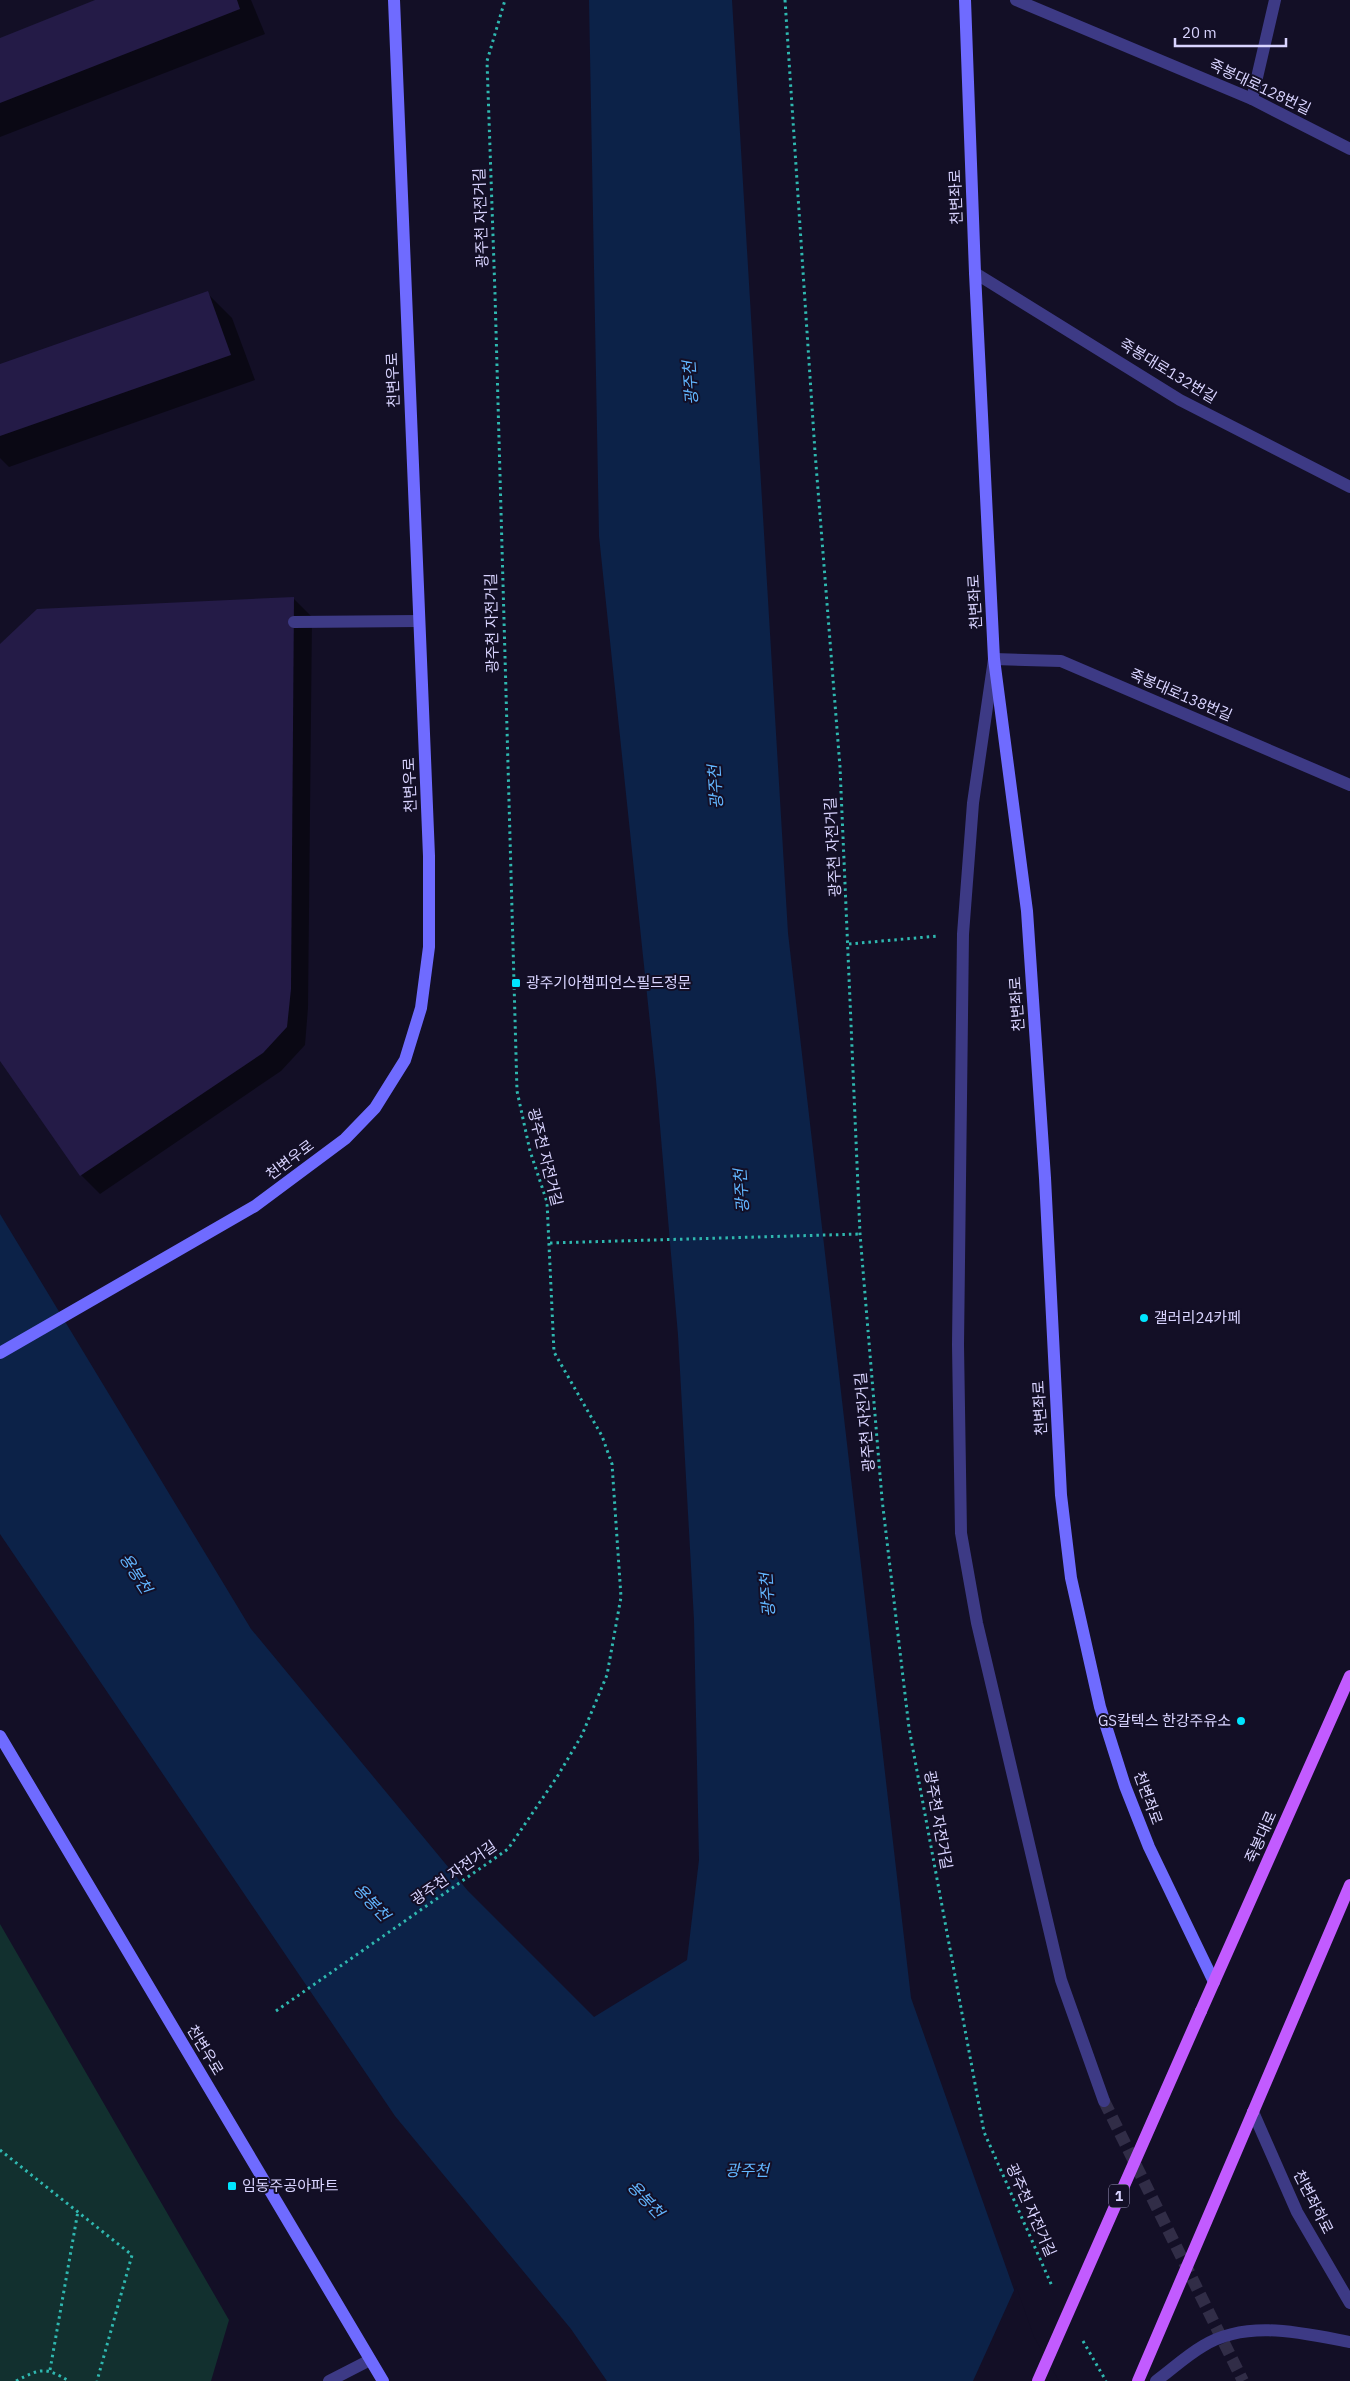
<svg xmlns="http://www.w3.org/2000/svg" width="1350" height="2381" font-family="'IBM Plex Sans','Noto Sans KR',sans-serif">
<rect width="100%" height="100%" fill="#130f26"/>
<path fill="#12302f" d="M0,1924L229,2320L211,2381H0Z"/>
<path fill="#0c2248" d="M589,0H732L788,933L911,1998L1031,2338L1056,2381H607L571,2329L395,2116L0,1534V1214L251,1629L468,1891L594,2017L687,1960L699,1860L694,1620L678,1335L656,1080L599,536Z"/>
<path fill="#130f26" d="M1016,2286L1034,2337L1059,2381H973Z"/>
<g fill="#0007">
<path d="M99,0H251L265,34L0,137V39Z"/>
<path d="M207,293L232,318L255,380L9,467L0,458V365Z"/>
<path d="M294,599L312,617L308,1008L305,1045L281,1071L100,1194L81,1175L0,1059V646Z"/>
</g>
<g fill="#241b47">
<path d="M95,0H237L240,9L0,103V38Z"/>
<path d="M208,291L231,355L0,436V364Z"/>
<path d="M294,597L291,989L287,1027L263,1053L80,1176L0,1061V644L37,609Z"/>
</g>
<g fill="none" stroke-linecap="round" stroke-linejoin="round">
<path stroke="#312d47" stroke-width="12" stroke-dasharray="12 6" stroke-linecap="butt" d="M1104,2101L1243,2381"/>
<g stroke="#2fb8b0" stroke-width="3" stroke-dasharray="2.5 4" stroke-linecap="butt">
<path d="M785,0L815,452L840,767L860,1234L882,1499L909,1728L984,2132L1052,2286"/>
<path d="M849,944L938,936"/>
<path d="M550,1243L860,1234"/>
<path d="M276,2011L508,1849L557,1777L582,1735L607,1675L621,1597L612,1464L602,1436L554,1352L547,1202L530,1151L517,1091L495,294L487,61L505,0"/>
<path d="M0,2150L132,2255L97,2381"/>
<path d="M1083,2341L1106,2381"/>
<path d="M50,2370L78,2211"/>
<path d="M16,2381C41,2368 45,2367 69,2381"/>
</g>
<g stroke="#3d3a85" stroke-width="12">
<path d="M1252,99L1275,0"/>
<path d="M975,273L1180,400L1350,487"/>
<path d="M294,622L419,621"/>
</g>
<g stroke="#3d3a85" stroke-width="12">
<path d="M1016,0L1252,99L1350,149"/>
<path d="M1104,2101L1061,1980L977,1623L961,1533L958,1345L963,934L973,803L994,659L1061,661L1350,785"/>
<path d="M1253,2112L1297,2212L1350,2303"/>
<path d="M329,2381L370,2360"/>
<path d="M1156,2381C1171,2370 1186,2356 1203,2346C1247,2319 1302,2333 1350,2342"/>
</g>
<g stroke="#6f6bff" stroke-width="12">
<path d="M965,0L975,273L994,659L1027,911L1045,1178L1061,1495L1071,1578L1100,1707L1125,1786L1149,1847L1214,1982"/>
<path d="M0,1353L255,1206L345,1139L375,1108L405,1060L421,1008L429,947V856L394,0"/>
<path d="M0,1736L383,2381"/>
</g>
<g stroke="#c25bff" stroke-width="12">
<path d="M1201,2011L1350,1676"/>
<path d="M1253,2112L1350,1885"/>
</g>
<g stroke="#c25bff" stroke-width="12">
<path d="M1038,2381L1201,2011"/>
<path d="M1138,2381L1253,2112"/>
</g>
</g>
<g fill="#00e5ff" stroke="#130f26" stroke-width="2">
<rect x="511" y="978" width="10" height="10" rx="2.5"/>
<circle cx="1144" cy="1318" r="5"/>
<circle cx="1241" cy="1721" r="5"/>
<rect x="227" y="2181" width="10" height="10" rx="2.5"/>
</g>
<g text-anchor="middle" stroke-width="4" stroke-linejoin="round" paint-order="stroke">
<rect fill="#130f26" stroke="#9e99be" stroke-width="1" x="1109" y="2184.5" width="20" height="23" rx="4"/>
<g font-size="14" font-weight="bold" fill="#d9d4ff">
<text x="1119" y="2201">1</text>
</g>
<g font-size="15" fill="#d9d4ff" stroke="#130f26">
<text transform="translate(1260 87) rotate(25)" y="5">죽봉대로128번길</text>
<text transform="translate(956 197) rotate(-92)" y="5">천변좌로</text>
<text transform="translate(481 218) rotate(-92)" y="5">광주천 자전거길</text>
<text transform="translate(1168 371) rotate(31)" y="5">죽봉대로132번길</text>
<text transform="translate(393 380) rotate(-92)" y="5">천변우로</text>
<text transform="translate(975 602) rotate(-93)" y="5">천변좌로</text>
<text transform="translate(492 623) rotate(-91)" y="5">광주천 자전거길</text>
<text transform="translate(1181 695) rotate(23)" y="5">죽봉대로138번길</text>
<text transform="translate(410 785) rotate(-92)" y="5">천변우로</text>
<text transform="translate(833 847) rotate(-93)" y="5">광주천 자전거길</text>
<text transform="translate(1017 1004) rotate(-94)" y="5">천변좌로</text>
<text transform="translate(545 1157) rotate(76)" y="5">광주천 자전거길</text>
<text transform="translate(290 1160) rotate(-37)" y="5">천변우로</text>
<text transform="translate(1040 1408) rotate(-93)" y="5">천변좌로</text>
<text transform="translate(865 1422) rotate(-95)" y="5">광주천 자전거길</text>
<text transform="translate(1148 1798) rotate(70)" y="5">천변좌로</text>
<text transform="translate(938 1820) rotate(80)" y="5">광주천 자전거길</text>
<text transform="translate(1261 1837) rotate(-66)" y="5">죽봉대로</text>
<text transform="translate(454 1873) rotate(-35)" y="5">광주천 자전거길</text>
<text transform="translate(205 2050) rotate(59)" y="5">천변우로</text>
<text transform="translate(1313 2202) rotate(63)" y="5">천변좌하로</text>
<text transform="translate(1031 2210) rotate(66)" y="5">광주천 자전거길</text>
</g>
<g font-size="15" fill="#d9d4ff" stroke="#130f26" text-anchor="start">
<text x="526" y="988">광주기아챔피언스필드정문</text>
<text x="1154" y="1323">갤러리24카페</text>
<text x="1231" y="1726" text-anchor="end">GS칼텍스 한강주유소</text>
<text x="242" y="2191">임동주공아파트</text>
</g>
<g font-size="16" font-style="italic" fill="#62b6ff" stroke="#130f26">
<text transform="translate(690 383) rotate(-94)" y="6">광주천</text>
<text transform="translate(715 787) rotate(-94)" y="6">광주천</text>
<text transform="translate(741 1191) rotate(-94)" y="6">광주천</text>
<text transform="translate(136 1573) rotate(57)" y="6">용봉천</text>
<text transform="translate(767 1595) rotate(-94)" y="6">광주천</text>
<text transform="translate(372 1902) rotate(47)" y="6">용봉천</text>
<text x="747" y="2176">광주천</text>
<text transform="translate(646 2199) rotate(47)" y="6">용봉천</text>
</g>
</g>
<path d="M1175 38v8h111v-8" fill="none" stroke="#d9d4ff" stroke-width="2.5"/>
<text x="1182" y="38" font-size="15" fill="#d9d4ff" stroke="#130f26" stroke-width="4" paint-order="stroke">20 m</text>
</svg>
